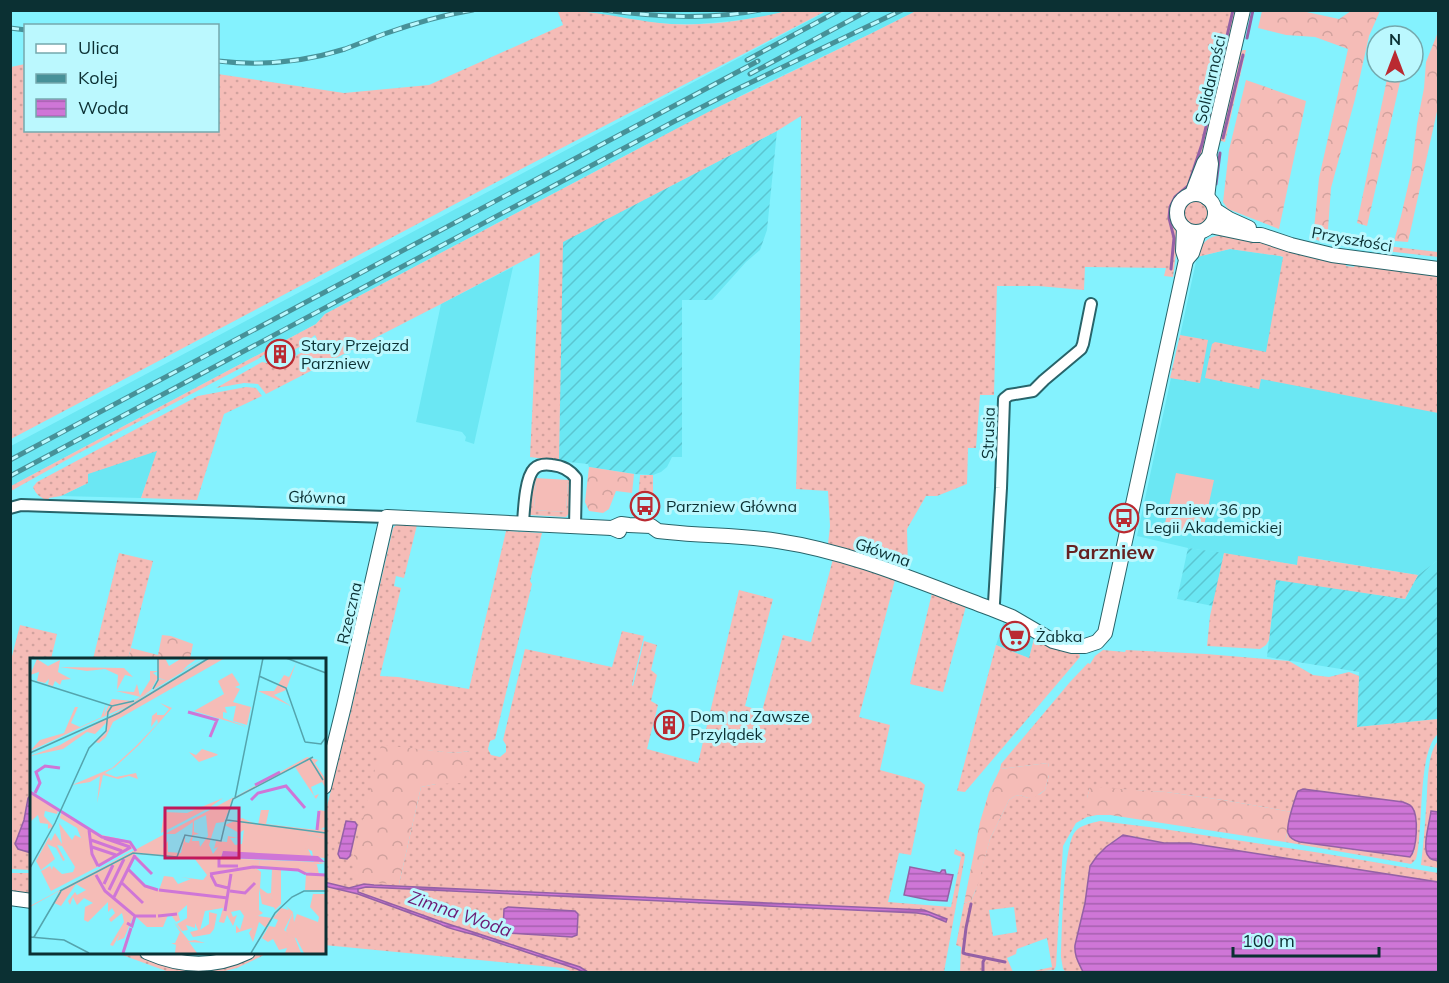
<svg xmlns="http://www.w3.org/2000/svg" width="1449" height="983" font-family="Mulish,sans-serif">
<defs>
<pattern id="industrial-furrows" width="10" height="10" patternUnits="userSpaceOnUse" patternTransform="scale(1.5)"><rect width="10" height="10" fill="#6be7f3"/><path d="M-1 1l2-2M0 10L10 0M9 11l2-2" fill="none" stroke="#5bc6d1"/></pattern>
<pattern id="grass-dots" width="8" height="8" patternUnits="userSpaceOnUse" patternTransform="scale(1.5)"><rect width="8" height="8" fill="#f5bcb7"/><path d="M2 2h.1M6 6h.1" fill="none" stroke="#d1a29e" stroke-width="1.8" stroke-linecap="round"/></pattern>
<pattern id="forest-crowns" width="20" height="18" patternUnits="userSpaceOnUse" patternTransform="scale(1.5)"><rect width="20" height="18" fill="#f5bcb7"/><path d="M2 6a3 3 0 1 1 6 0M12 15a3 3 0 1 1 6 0" fill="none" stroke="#d1a29e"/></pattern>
<pattern id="water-rules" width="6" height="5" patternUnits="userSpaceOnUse" patternTransform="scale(1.5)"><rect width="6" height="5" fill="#cf76d7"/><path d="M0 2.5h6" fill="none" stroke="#a661af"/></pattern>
</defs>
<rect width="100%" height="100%" fill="#84f2fe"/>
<g fill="#6be7f3">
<path d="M587,10L696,11H790L762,17L732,21L698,24H672L646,22L587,12Z"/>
<path d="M827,11H916L870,34L756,88L630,153L325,314L316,324L11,486V446Z"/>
<path d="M1230,249L1280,256L1290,260L1438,278V560L1418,575L1299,556L1297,565L1188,548L1137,536L1197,257Z"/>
<path d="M513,267L474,444L465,441L466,437L462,432L416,422L441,304Z"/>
<path d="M158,450L141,498L61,496L88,483L87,474Z"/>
<path d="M1005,618L1035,635L1029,658L996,645Z"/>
</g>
<g fill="url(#industrial-furrows)">
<path d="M777,131L767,230L760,250L746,262L712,300H682V457H672L667,467L661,472L653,475L634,474L589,467L588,464L559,461L562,242Z"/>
<path d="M1188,548L1224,553L1213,606L1177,599Z"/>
<path d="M1438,560V719L1357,727L1359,672L1267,657L1276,579L1405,599L1418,575Z"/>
</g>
<g fill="url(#grass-dots)" fill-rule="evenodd">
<path d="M790,10L826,11L527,166L11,439V67L25,64L26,130H218V74L344,93L429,85L563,25L558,12C568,12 577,12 586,12C614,15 642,22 670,24C710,26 751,20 790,10Z"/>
<path d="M916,11H1238L1206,146L1191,188L1177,200L1173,208V219L1179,230L1173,277L1164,276L1166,268L1085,267L1084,290L1038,286H997L994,395H980L976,448H968L967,484L937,496H926L907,529L908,570L828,544L830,526L828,491L796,489L800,353L801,116L777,131L563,242L559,461L530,457L540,252L441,304L266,394L258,384L244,383L216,388L262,362L277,365L291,361L297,355L315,345L317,339L315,335L301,346L292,351C279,341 270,351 258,359L79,453L11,491V486L316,324L325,314L712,110L870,34Z"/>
<path d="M1243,50H1246L1225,142L1221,141L1219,138L1238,53Z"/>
<path d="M1197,201C1208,205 1210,214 1204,222L1196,226C1179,221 1180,203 1197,201Z"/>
<path d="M1229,233L1346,263V266L1354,267L1355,264L1438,274V413L1261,379L1259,389L1205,378L1212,344L1215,342L1266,352L1283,257L1280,256L1230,249L1197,257C1202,242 1209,233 1227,237Z"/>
<path d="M1328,239L1438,252V257L1360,248L1361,244L1354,243L1353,247L1327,243Z"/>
<path d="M1180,335L1208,340L1200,383L1170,378Z"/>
<path d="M246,387L256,388L262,396L224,414L197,500L141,498L157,451L88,474V483L61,496L49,498V501C41,498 36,495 33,487L37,482L198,396Z"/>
<path d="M640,475H653V510L654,514L648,509L649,507L644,502L642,504L638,501Z"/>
<path d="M533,478H536L534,510L566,512L568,480H572L571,511L566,517L529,515L528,506Z"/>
<path d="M397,524L417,525L404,578L396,576L394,586L401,588L380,676L398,677L469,689L506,531L542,533L530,581L532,584L495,739L490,741L488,749L491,755L500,757L506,752V745L503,740L525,649L612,667L622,631L644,636L632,685L633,686L644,641L657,645L651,670L657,675L651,701L658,705L647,749L698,763L739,590L773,599L745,706L762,711L783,635L811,642L833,559L895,580L859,717L890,725L880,770L920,781L925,785L911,855L899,853L888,902L951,907L961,857L954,854L955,849L964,853L965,856L944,972H588L580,967L439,921L358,892V889L365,887L917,913L924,914L946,922L924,910L374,885L364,884L349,888L324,882V818L351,711L393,528ZM381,746L455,753L470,751L436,784L421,787L399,884Z"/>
<path d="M119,553L153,561L128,659H93Z"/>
<path d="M1224,553L1297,565L1298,556L1418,575L1405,599L1276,580L1269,640L1266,645L1260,649L1207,646L1210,616Z"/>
<path d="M932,593L966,606L943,692L910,684Z"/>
<path d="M20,625L57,634L51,659H32V735L29,745L32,746L31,870L11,869L10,664Z"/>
<path d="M1035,635L1074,651L1079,653L1080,657L965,792L957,791L996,645L1029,658Z"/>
<path d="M1103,650L1125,652L1126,650L1206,654L1289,661L1313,675L1329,677L1349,672L1359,676L1357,727L1438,719V734C1417,752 1424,830 1416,859L1411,864L1285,842L1288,831L1289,834L1300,842L1410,857L1414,852L1416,822L1297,793L1292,812L1223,800L1166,792L1090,788L1087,798V817L1076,823L1063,846L1056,966L1054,970L1029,972L1052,967L1047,938L1017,949L1016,954L1007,958L1013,972H960L961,947L956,945L964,903L971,901L975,892L990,839L1009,800L1015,796L1020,795L1028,798L1040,794L1045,790L1049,775V767L1048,763L1000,769L1001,764L1070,682L1088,663L1090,664L1095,656ZM1014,907L1017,932L993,936L989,910Z"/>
<path d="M1438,741V812H1432L1430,859L1438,861V868L1421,865C1423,846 1425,827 1426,809C1428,790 1426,755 1438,741Z"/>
<path d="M1100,821L1157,828L1321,853L1438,873V882L1190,843H1164L1131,836L1119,837L1106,847L1097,856L1090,866L1085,903L1075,945C1074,956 1079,964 1083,972H1066L1063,969L1061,957C1062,934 1063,846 1075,832C1080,825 1092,823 1100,821Z"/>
<path d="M10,873H31V896L11,893Z"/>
<path d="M324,886L358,894L434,922L577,969L583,972H573L563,968L324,945Z"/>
<path d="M116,952H133L150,960L169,966L192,971L217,969L242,961L260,952H269L260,957L237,968L221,972H169L125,956Z"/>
</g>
<g fill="url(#forest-crowns)">
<path d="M1262,11H1302L1339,19L1351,11H1380L1369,36L1355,99L1331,188L1327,243L1313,239L1319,178L1348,49L1315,37L1286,35L1258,28Z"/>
<path d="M1438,32V107L1408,242L1394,241L1401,216L1411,173L1417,124L1424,88L1426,62Z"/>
<path d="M1387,79L1400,82L1367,226L1357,223Z"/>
<path d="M1246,80L1306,101L1279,229L1228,209L1223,202L1229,150Z"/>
<path d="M589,467L634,474L632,493L616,491L609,509L603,513L589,511L585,502Z"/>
<path d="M162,635L171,636L193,644L190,659H128L131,648L158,655Z"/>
<path d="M381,745L455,753L470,751L463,783L436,784L421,787L399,884L357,882L352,863Z"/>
<path d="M1048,763L1049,767V775L1045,790L1035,797L1028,798L1020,795L1015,796L1009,800L990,839L978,884L971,901L964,903L980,822L989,792L1000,769Z"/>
<path d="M1090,787L1166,792L1223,800L1292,812L1285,842L1110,815H1097L1087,817V798Z"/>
</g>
<g fill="#f5bcb7">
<path d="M1176,473L1214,480L1202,535L1164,528Z"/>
<path d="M536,478L568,480L566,512L534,510Z"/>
</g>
<g fill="url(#water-rules)" stroke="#9461a6" stroke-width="1.5">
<path d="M1303,789L1403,802C1407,804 1410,804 1412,807C1419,816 1417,849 1410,857L1300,842C1295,841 1290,839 1288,833C1286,824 1294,802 1297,793L1298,791Z"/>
<path d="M31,795V853L18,849L15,844L24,820L28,798Z"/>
<path d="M1431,811L1438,812V861C1435,860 1431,860 1429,857C1421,850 1430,821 1431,811Z"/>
<path d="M346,821L355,822L357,825L350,856L347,859L340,858L338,854Z"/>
<path d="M1123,835L1164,843H1189L1438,882V972H1083C1079,963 1074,956 1075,945L1085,903L1090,866L1097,856L1106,847Z"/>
<path d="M910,867L940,873L942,870H945L946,874L953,875L947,901L929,900L904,895Z"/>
<path d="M324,882L349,888L364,884L374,885L924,910L947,919L946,922L929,915L917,913L366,887L358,889V892L439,921L580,967L588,972H583L577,969C543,958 509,946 475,935C466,932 447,929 440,924L358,894L324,886Z"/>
<path d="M508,907L575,911L578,914L577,935L572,937L507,933L503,930L504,909Z"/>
</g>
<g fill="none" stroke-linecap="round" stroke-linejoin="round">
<g stroke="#9461a6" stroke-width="3">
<path d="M1247,38L1253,10"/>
<path d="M1223,138L1243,55"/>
<path d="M1216,184L1220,153"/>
<path d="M1171,269L1174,238L1169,218L1170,207L1175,197L1188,186L1202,144L1233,10"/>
<path d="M971,904L966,928L963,953L966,954L1005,962"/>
<path d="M983,972V962L985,958"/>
</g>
<g stroke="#28646a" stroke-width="14">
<g id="minor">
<path d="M10,508L21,505L50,506L387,517"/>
<path d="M523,523C524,510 525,478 534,469C539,464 545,464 552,465C562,466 570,470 576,478L575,526"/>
<path d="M992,609L994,603L1001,488L1004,399L1009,395L1033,391L1044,380L1081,349L1083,344L1091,304"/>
</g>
</g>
<g stroke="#28646a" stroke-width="16">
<g id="tertiary">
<circle cx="1196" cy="213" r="19"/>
<path d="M1192,194L1204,163L1209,156L1243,10"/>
<path d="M1207,198L1211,164L1210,158"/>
<path d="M1215,210L1229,219L1249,228"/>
<path d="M1210,226L1253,235H1261L1291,245L1332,255L1438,269"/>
<path d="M1186,260L1192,253L1199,232"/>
<path d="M612,528L621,524L629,525L651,526L658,531L668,532C704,536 741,535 778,541C852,552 922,583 992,609L1012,617L1053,641L1072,646H1085L1097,642L1105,633L1107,624L1186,260L1183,251L1184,228"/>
<path d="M324,787L344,706L387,517L612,528L619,531"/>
<path d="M10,898L32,901"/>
<path d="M147,952C181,967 215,968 248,952"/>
</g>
</g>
<use href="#minor" stroke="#fff" stroke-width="10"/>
<use href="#tertiary" stroke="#fff" stroke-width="14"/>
<g stroke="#479198" stroke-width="5">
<g id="rail">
<path d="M604,10C657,17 708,20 760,10"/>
<path d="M10,28L26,30"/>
<path d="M747,60L840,10"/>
<path d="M218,61C260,66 304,62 345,49C358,44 371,39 384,34C412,24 443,15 473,10"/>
<path d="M750,74L869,10"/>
<path d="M10,460L758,61"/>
<path d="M10,476L673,122L735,90L902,10"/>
</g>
</g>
<use href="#rail" stroke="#bbf8fe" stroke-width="3" stroke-dasharray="9" stroke-linecap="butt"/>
</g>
<defs>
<g id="building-ring" transform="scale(1.5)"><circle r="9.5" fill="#bbf8fe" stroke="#ba2a31" stroke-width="1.5"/><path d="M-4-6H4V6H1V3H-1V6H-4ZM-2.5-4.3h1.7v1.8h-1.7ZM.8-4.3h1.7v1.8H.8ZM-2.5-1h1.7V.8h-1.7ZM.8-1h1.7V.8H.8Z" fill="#ba2a31"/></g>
<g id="bus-ring" transform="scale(1.5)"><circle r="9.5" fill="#bbf8fe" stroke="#ba2a31" stroke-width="1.5"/><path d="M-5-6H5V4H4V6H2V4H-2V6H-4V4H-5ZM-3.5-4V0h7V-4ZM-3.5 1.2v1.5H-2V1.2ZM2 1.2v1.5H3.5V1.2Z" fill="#ba2a31"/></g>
<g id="supermarket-ring" transform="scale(1.5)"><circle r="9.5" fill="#bbf8fe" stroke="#ba2a31" stroke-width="1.5"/><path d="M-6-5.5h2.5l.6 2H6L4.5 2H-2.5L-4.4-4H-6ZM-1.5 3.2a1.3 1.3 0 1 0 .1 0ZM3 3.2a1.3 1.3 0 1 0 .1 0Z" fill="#ba2a31"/></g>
</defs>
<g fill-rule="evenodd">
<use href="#building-ring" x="280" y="354"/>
<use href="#bus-ring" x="645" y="506"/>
<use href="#bus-ring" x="1124" y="518"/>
<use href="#supermarket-ring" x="1015" y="636"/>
<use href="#building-ring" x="669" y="725"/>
</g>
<g text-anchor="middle" stroke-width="6" stroke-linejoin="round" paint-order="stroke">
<g font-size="16" fill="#0b3033" stroke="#bbf8fe">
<text transform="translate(1210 79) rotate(-77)" y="6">Solidarności</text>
<text transform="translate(1352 239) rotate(10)" y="6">Przyszłości</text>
<text transform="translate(988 433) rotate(-88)" y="6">Strusia</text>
<text transform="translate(317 497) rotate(2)" y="6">Główna</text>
<text transform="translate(883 552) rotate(19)" y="6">Główna</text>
<text transform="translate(349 613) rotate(-77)" y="6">Rzeczna</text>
</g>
<g font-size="16" fill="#0b3033" stroke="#bbf8fe" text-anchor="start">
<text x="301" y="351">Stary Przejazd<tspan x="301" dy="18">Parzniew</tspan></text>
<text x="666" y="512">Parzniew Główna</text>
<text x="1145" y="515">Parzniew 36 pp<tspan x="1145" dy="18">Legii Akademickiej</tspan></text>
<text x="1036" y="642">Żabka</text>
<text x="690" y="722">Dom na Zawsze<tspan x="690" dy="18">Przylądek</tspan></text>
</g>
<g font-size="18" font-style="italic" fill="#6c1a73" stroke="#bbf8fe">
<text transform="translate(460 914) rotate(19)" y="6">Zimna Woda</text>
</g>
<g font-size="20" font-weight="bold" fill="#662121" stroke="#bbf8fe">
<text x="1110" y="559">Parzniew</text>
</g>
</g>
<g transform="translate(30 658)">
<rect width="296" height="296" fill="#84f2fe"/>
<path d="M127,0H135L139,8L152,0H168L158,7L152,13L175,0L97,48L0,93L10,82L34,75L45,49H48L41,65L50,69L74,58L71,59L76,46L74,57L82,41L103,43L123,32L129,21L136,22L129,20ZM180,0H195L83,64L76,79L69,85L65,84L76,75V65L65,76L57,74L33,91L0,98L30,87ZM7,1L18,8L30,2L28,14L41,21L32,22L30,27L25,23L23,28L18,27L19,21L15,25L7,23L9,14L0,17ZM266,5L256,32L244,37L261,48L228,33H244L254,17L259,19ZM120,13H128L123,15L128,19L121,32L111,39L86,33L104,34L107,26L110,38L120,22ZM202,15L210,27L205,29L210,31L203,44L221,49L217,67L203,63L206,48L195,49L197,55L193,54V60L217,69L164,53L194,36L188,23ZM277,99L288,102L285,105L295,120V129L292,124L281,129L284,138L289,136L286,141L265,109L203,142L194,164L186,165L182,177L179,187L183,196L188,189L184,191L186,183L197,184L198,178L208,180H200L205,187L212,186L214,172L209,175L195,167L212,160L228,167L231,152H239L236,166L287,172L289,152L295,153V169L291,171L295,172V181L278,176L275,185L282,199L288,198L295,200L289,199V205L290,204L295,205L283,207L230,202L229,209L237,210L227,211L231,214L230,230L241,238L246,250L232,246L229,230V252L233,255L228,258L242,260L236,270L229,264L223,284L219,275L222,270L206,275V267L210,272L214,258L210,252L201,254L203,259L207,257L203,268L197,257L194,265L189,264L193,250L175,253L170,272L179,266V254L187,256L184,271L180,276L163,279L160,274L168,272L165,265V270L156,267L158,272L152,273L147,266L157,260V247L148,255L150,262L146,264L141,257H138L133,269H117L104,257L94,280L87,283L90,276L83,288L80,287L94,264L92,255L81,264L79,261L85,255L82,250L78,254V244L58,264L54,262L55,249L63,245L54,240L47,247L43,239L40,247L38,243L45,234L47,237L56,232L46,226L31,248L24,245L29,233L0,249V248L204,139L199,148L205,139ZM176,157L178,178L170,189L169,183H162L163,177L169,176L164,174V163ZM163,164L162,177L159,185L155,184V177L151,195L138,194V183L133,190L135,176H145ZM193,193L210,196L285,201L284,204L191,200ZM105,196L164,200L177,217L173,222L151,219L161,221L148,226L143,219L134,218L129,232L115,227L98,210L105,199L123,216ZM0,133L28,152L27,156L15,153L14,158L23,168L20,174L21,169L18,171V166L10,165L8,157L1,163ZM193,140L179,150L131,175L134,154L157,155ZM31,155L71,177L100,183L102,191L21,233L11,213L20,208L22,212L23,208L32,216L43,214L45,209L32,188L27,187L35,202L33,203L26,190L17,186L25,201L11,212L6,203L19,179L21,183L25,175L32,186L29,165L42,182L45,177L51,180L47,170L30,160ZM256,248L263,254L254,272L265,280L271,295H255L257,290L249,292L243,281L238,284L232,280L239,268L245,269L248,262L243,260L251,250L259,252Z" fill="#f5bcb7" fill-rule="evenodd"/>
<path d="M30,9L94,10L103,19L95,17L87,32L88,17L75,11L57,13ZM130,45L142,50L109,87L85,109L75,115L86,119L106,115L108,121L99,118L88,121L73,117L67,145L70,118L60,124L42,127L82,110L106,88L128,65L127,61L121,69L122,58L127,54V57H134L139,51ZM172,91L187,96L188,97L169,104L159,94L166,97ZM278,176L295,181V200L283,199L282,193L275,190V180L269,179ZM230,202L280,204L287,207L289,216L251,211V246L245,252L241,238L235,236L241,235L242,211L237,210H250L229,208ZM144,264L159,283L165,282L175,285L159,284L167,295H145L146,287L141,285H145L150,274Z" fill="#f5bcb7"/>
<path d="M57,170L71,177L100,183L105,189L67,209L54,190ZM276,216H295V232H275ZM283,236H295V295H274L266,280L258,279L256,272L263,254L264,264L267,256L288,264L289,259L280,249Z" fill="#f5bcb7"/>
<path d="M193,193L288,198L295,204L191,200Z" fill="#cf76d7"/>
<path fill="none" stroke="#cf76d7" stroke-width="3" d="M158,54L187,62L180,79M225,127L250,114M0,134L72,179L100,184L106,193M5,135L10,125L6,114L15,108L30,110M221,142L228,135L256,128L275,150M59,172L62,196L68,208M287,172L289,153M74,180L100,189M61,182L92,193M62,189L86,197M104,198L122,216M189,201V208H208M68,208L101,189M98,211L115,228L128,232M180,216L223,209L268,212L276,216M276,216L296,217M66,217L75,233L105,258L102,268L97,265M181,217L186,227L198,230M92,225L113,245M74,226L83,207M79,232L94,201M129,232L198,240M200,233L215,235L225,225M84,239L105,197M195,253L201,216M105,258H126M128,258L147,256M93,295L101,270"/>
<path fill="none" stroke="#54a4ad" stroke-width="1.5" d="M256,0L296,15M229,18L256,30L275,84M0,22L82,48L104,43M123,31L128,22V0M275,84L291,86L296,79M0,95L89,55L179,0M280,101L293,122M205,140L233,0M197,162L296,175M196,163L203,141L283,99M0,210L25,165L59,90L76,73L78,54L82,48M30,233L103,195L147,199L155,177L191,183L196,162M0,279L34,282L59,295M4,279L31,233M221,295L245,255L262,239L274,233H296"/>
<path fill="#c2185b" fill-opacity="0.15" stroke="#c2185b" stroke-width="3" d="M135,150H209V200H135Z"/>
<rect width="296" height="296" fill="none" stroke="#0b3033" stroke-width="3"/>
</g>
<rect width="1449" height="983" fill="none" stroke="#0b3033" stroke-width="24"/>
<rect x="24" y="24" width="195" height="108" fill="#bbf8fe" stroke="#75a8ad" stroke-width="1.5"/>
<rect x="36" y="44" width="30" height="9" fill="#ffffff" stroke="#75a8ad" stroke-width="1.5"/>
<text x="78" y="54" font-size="18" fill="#0b3033">Ulica</text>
<rect x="36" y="74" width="30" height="9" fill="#479198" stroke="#75a8ad" stroke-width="1.5"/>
<text x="78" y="84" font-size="18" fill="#0b3033">Kolej</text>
<rect x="36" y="99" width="30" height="18" fill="url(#water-rules)" stroke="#75a8ad" stroke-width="1.5"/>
<text x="78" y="114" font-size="18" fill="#0b3033">Woda</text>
<g transform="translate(1395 54)"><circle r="28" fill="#bbf8fe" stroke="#75a8ad" stroke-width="1.5"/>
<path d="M0-4.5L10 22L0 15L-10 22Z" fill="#ba2a31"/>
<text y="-9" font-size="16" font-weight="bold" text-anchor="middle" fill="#0b3033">N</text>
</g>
<path d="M1233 947v9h146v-9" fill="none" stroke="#0b3033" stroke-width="3"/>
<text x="1242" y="947" font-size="18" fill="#0b3033" stroke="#bbf8fe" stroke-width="4.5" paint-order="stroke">100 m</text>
</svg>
